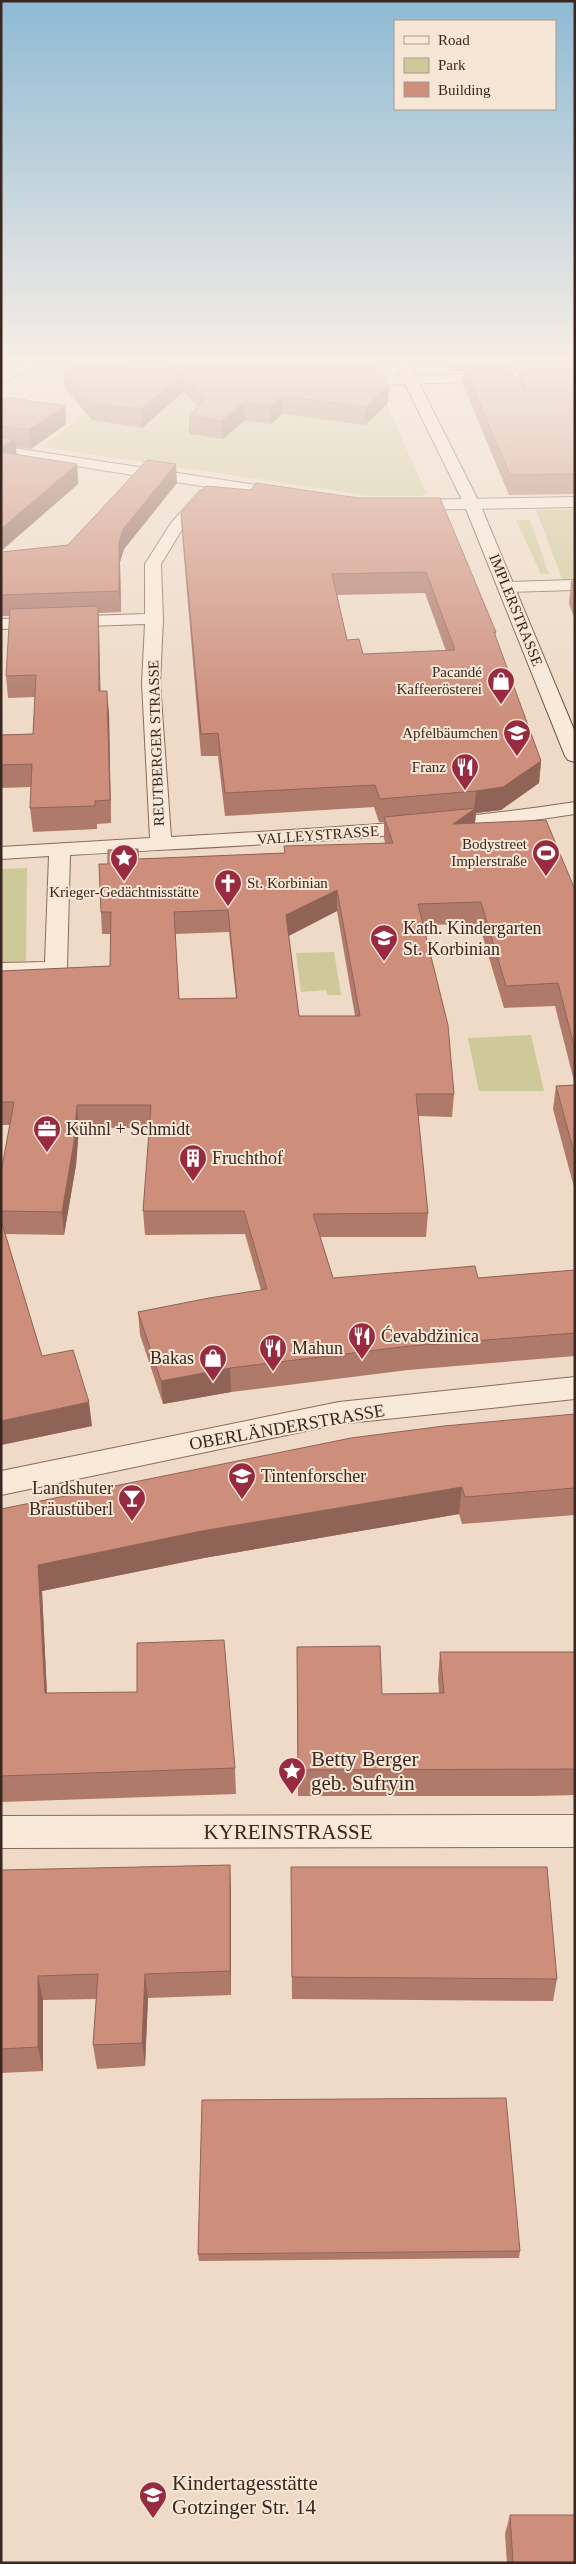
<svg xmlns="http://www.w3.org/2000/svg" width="576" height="2564" font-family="'Times New Roman',serif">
<rect width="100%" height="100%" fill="#eedac6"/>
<g fill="#cdc999">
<path d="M123,380L382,393L426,493L421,496H372L41,447L96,406Z"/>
<path d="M575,509V581H563L536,510Z"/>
<path d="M516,520H530L549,574H541Z"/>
<path d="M27,868L26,961L1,962V869Z"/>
<path d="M334,952L341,995H328L326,990L301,992L296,953Z"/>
<path d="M531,1035L544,1091H479L468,1038Z"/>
</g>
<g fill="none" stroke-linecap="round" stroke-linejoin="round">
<g stroke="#8a6b5b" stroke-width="2">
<g id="street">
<path d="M27,359L109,367L116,371L109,375L34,366L1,384V374Z"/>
<path d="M575,370V378L349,386L342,382L349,378Z"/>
<path d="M1,446L289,490L297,495L289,500L1,454Z"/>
<path d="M205,489L213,494L183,528L161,564L163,619L160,683L171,837C306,829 441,823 575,802V814C408,840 239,845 70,855L67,968L64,973L56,975L1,977V963L45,962L49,856L1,859V847L150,838L142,683L145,624L1,629V619L145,614V564L171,523L200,491Z"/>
<path d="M575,497V507L406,510L398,505L406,500Z"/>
<path d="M575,580V590L508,592L500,587L508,582Z"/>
<path d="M575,1377V1399L339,1424L1,1495V1471L339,1402Z"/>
<path d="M575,1815V1847L1,1848V1816Z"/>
</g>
</g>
<g stroke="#6c4c3e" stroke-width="2">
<path id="secondary" d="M393,359H407L480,504L575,732V762L568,760L565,756L464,504Z"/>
</g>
<use href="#street" fill="#f9e9d9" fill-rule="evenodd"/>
<use href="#secondary" fill="#f9e9d9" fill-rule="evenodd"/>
</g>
<g fill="#b07a6b" fill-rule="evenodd">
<path d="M84,359H375L374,370L389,385L388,403L365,425L282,414L271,424L245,420L223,439L189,434V416L198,406L183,392L142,428L92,420L65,389L63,372Z"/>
<path d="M442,359H498L497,366L518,381L519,370H515L512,359H575V494L509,495L463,385L464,371H451Z"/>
<path d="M1,401L65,406L66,424L31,449L15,447L16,454L77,464L78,484L1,551Z"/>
<path d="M177,483L124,549L120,562L121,612L98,613L99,627L100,691L109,713L111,823L97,824V829L33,832L30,808L31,787L1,788V735L33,734L35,697L8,698L6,676L10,616H1V552L68,545Z"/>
<path d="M251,490L358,498L496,632L495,636L541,761L539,783L501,810L476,813L475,823L575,890V1085L555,1006L504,1008L479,924L423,925L454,1094L452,1117L418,1116L428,1213L426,1237H320L333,1278H478L575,1270V1356L408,1370L231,1392L163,1404L140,1335L138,1312L261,1290L245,1234L145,1235L143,1211L150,1128H79L76,1165L64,1235L5,1234L42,1356L92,1426L1,1445V1172L10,1125H1V971L110,966V934H102L101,912L108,864L138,849L139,859L284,853L385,843L384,838V822H379L374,807L225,816L218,756H201L182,534L181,514ZM425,593L446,651L363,654L347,640L337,595ZM337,911L355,1016H299L289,936ZM229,932L236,998L179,999L175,934Z"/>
<path d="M575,580V620L569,604L571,582Z"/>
<path d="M575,1085V1191L553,1109L556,1086Z"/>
<path d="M575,1414V1515L462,1524L459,1514L204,1558L42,1591L47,1693L235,1768L236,1794L1,1802V1509Z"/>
<path d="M440,1652H575V1795L536,1796H298L297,1673L382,1694L439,1693L438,1679Z"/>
<path d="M1,1870L231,1890V1995L148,1998L145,2066L97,2069L93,2045L96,1999L43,2000V2071L1,2073Z"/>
<path d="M291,1891L557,1979L553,2001L292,1999Z"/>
<path d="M520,2251L519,2258L199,2261L198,2254Z"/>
<path d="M510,2515L575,2563H507L505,2534Z"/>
</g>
<g fill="#906357">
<path d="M183,374V392L142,428L141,409Z"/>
<path d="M389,385L388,403L365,425V407Z"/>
<path d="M282,396V414L271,424V406Z"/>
<path d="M244,402L245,420L223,439L222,421Z"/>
<path d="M65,406L66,424L31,449L29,430Z"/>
<path d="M15,439L17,458L1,469V448Z"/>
<path d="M77,464L78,484L1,551V529Z"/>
<path d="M176,464L177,483L124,549L120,562L121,612L119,591V542L123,529Z"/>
<path d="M98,606L99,627L101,713L99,691Z"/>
<path d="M107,691L109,713L111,823L110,800Z"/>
<path d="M541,761L539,783L501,810L476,813L474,829L453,824L474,809L476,791Z"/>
<path d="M337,890V911L286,937V915Z"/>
<path d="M77,1105L79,1128L76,1165L64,1235L62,1212Z"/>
<path d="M230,1368L231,1392L163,1404L161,1381Z"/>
<path d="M89,1402L92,1426L1,1445V1421Z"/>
<path d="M462,1487L459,1514L204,1558L42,1591L48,1719L45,1693L38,1565L202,1531Z"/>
<path d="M230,1865L231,1890V1995L230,1971Z"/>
<path d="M145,1974L148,1998L145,2066L142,2043Z"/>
<path d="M38,1976L43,2000V2071L38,2047Z"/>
</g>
<g fill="#cd8e7c" stroke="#906357" fill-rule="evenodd">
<path d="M84,359H106L162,365L252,370H381L389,385L365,407L282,396L271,406L244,402L222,421L189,416L206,398L183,374L141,409L91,403L63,372Z"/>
<path d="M575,361V474L510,475L464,367L507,365L526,392L519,365Z"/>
<path d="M7,397L65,406L29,430L1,426V401Z"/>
<path d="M1,437L15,439L1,448Z"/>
<path d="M1,452L77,464L1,529Z"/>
<path d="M147,460L176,464L123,529L119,542V591L1,595V552L68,545Z"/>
<path d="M256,483L358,498H440L496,632H494L541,761L503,787L476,791L380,799L375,785L225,793L218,733L201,734L181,514L184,510L206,486L251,490ZM426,572L455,650L363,654L359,639L347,640L332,574Z"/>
<path d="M575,580V592L571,582Z"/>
<path d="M98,606L99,691H107L110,800L95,801V806L30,808L32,764L1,765V735L33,734L36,675L6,676L10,609Z"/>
<path d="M476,808L453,824L546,820L575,890V1050L558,983L506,986L481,902L418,904L448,1025L454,1094H416L428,1213L313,1214L333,1278L475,1266L478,1278L575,1270V1333L410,1346L230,1368L161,1381L138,1312L209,1298L267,1289L244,1211H143L151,1105H77L74,1142L62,1212L1,1211V1172L14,1102H1V971L110,966L111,912H101L99,864H108V850L138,849V859L285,853L284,846L393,843L384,817ZM337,890L360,1016H299L286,915ZM228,910L237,998L179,999L174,912Z"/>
<path d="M575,1085V1156L556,1086Z"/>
<path d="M1,1220L42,1356L73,1350L89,1402L1,1421Z"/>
<path d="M575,1414V1488L465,1497L462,1487L202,1531L38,1565L45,1693L137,1692V1643L224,1640L235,1768L1,1776V1509L351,1438L444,1426Z"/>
<path d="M380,1646L382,1694L444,1693L440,1652H575V1769L298,1770L297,1647Z"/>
<path d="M230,1865V1971L145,1974L142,2043L93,2045L98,1974L38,1976V2047L1,2049V1870Z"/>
<path d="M291,1867H547L557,1979L292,1977Z"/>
<path d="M506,2098L520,2251L198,2254L202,2100Z"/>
<path d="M510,2515H575V2563H513Z"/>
</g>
<linearGradient id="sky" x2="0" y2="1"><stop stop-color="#8ebad4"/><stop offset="0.5" stop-color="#f7eee5"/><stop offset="1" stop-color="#f7eee5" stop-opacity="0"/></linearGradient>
<rect width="576" height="718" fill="url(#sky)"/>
<defs>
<g id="shop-pin" transform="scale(1.4375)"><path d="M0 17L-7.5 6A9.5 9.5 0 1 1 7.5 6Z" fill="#992b41" stroke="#f6e6d5"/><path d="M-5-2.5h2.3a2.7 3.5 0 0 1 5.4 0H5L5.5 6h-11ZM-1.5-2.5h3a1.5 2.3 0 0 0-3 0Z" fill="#fff"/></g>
<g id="school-pin" transform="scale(1.4375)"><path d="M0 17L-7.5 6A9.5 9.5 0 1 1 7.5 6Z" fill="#992b41" stroke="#f6e6d5"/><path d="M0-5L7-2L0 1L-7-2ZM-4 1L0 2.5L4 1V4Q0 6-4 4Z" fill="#fff"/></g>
<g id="restaurant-pin" transform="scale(1.4375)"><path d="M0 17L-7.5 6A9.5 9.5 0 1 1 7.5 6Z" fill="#992b41" stroke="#f6e6d5"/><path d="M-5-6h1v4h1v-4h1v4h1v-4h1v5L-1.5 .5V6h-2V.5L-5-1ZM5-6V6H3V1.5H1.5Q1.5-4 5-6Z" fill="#fff"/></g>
<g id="stadium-pin" transform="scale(1.4375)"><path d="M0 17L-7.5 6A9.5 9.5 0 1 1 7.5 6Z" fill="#992b41" stroke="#f6e6d5"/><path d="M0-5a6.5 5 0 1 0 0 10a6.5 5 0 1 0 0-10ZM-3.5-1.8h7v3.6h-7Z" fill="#fff"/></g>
<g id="sight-pin" transform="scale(1.4375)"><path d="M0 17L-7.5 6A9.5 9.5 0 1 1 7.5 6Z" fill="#992b41" stroke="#f6e6d5"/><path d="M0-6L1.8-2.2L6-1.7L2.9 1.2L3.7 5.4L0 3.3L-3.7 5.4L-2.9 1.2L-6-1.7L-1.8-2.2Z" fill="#fff"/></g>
<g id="church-pin" transform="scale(1.4375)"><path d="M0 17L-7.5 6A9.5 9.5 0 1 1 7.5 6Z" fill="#992b41" stroke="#f6e6d5"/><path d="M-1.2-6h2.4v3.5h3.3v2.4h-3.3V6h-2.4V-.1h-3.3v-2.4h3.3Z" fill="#fff"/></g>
<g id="office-pin" transform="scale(1.4375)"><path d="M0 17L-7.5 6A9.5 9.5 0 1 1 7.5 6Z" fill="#992b41" stroke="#f6e6d5"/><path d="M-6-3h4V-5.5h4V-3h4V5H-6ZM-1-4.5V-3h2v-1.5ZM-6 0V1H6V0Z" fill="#fff"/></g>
<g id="building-pin" transform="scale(1.4375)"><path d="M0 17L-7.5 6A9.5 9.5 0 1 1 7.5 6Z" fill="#992b41" stroke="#f6e6d5"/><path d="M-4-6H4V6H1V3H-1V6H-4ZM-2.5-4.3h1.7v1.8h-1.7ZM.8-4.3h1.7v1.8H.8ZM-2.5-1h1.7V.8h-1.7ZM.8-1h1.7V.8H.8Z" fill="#fff"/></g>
<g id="bar-pin" transform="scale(1.4375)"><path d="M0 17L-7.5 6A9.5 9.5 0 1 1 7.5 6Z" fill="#992b41" stroke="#f6e6d5"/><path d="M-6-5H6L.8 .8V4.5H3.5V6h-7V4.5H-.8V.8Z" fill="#fff"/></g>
</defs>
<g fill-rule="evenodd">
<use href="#shop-pin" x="501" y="681"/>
<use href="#school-pin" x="517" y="733"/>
<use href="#restaurant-pin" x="465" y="767"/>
<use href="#stadium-pin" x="546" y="853"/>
<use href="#sight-pin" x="124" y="858"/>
<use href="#church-pin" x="228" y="883"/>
<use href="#school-pin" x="384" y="938"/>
<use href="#office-pin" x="47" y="1129"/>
<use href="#building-pin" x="193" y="1158"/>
<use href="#restaurant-pin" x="362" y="1336"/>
<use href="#restaurant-pin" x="273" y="1348"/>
<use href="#shop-pin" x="213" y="1358"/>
<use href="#school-pin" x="242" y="1476"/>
<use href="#bar-pin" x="132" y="1498"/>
<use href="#sight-pin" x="292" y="1771"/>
<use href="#school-pin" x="153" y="2495"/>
</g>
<g text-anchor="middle" stroke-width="4" stroke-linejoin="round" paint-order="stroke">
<g font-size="15" fill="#3a271f" stroke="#f6e6d5">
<text transform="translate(516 610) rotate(68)" y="5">IMPLERSTRASSE</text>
<text transform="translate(156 743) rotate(-92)" y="5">REUTBERGER STRASSE</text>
<text transform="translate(318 835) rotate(-4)" y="5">VALLEYSTRASSE</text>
</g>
<g font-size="15" fill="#3a271f" stroke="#f6e6d5" text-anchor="end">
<text x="482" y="677">Pacandé<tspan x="482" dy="17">Kaffeerösterei</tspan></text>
<text x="498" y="738">Apfelbäumchen</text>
<text x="446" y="772">Franz</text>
<text x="527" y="849">Bodystreet<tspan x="527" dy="17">Implerstraße</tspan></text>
<text x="247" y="888" text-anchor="start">St. Korbinian</text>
<text x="124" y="897" text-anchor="middle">Krieger-Gedächtnisstätte</text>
</g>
<g font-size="18" fill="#3a271f" stroke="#f6e6d5" text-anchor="start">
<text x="403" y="934">Kath. Kindergarten<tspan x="403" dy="21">St. Korbinian</tspan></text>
<text x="66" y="1135">Kühnl + Schmidt</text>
<text x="212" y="1164">Fruchthof</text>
<text x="381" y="1342">Ćevabdžinica</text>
<text x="292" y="1354">Mahun</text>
<text x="194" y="1364" text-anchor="end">Bakas</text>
<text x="261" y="1482">Tintenforscher</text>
<text x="113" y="1494" text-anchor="end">Landshuter<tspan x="113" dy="21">Bräustüberl</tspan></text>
</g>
<g font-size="18" fill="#3a271f" stroke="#f6e6d5">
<text transform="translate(287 1427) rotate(-10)" y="6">OBERLÄNDERSTRASSE</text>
</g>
<g font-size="21" fill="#3a271f" stroke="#f6e6d5" text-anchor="start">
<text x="311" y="1766">Betty Berger<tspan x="311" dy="24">geb. Sufryin</tspan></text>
<text x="172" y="2490">Kindertagesstätte<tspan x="172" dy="24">Gotzinger Str. 14</tspan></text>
</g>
<g font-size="21" fill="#3a271f" stroke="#f6e6d5">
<text x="288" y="1839">KYREINSTRASSE</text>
</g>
</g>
<rect width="576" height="2564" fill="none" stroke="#3a271f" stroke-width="5"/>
<rect x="394" y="20" width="162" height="90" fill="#f6e6d5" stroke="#ab9a8c"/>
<rect x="404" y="36" width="25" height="8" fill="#f9e9d9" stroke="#ab9a8c"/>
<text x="438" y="45" font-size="15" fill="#3a271f">Road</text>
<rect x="404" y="58" width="25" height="15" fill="#cdc999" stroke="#ab9a8c"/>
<text x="438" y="70" font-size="15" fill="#3a271f">Park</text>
<rect x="404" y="82" width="25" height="15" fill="#cd8e7c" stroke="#ab9a8c"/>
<text x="438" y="95" font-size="15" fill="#3a271f">Building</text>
</svg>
